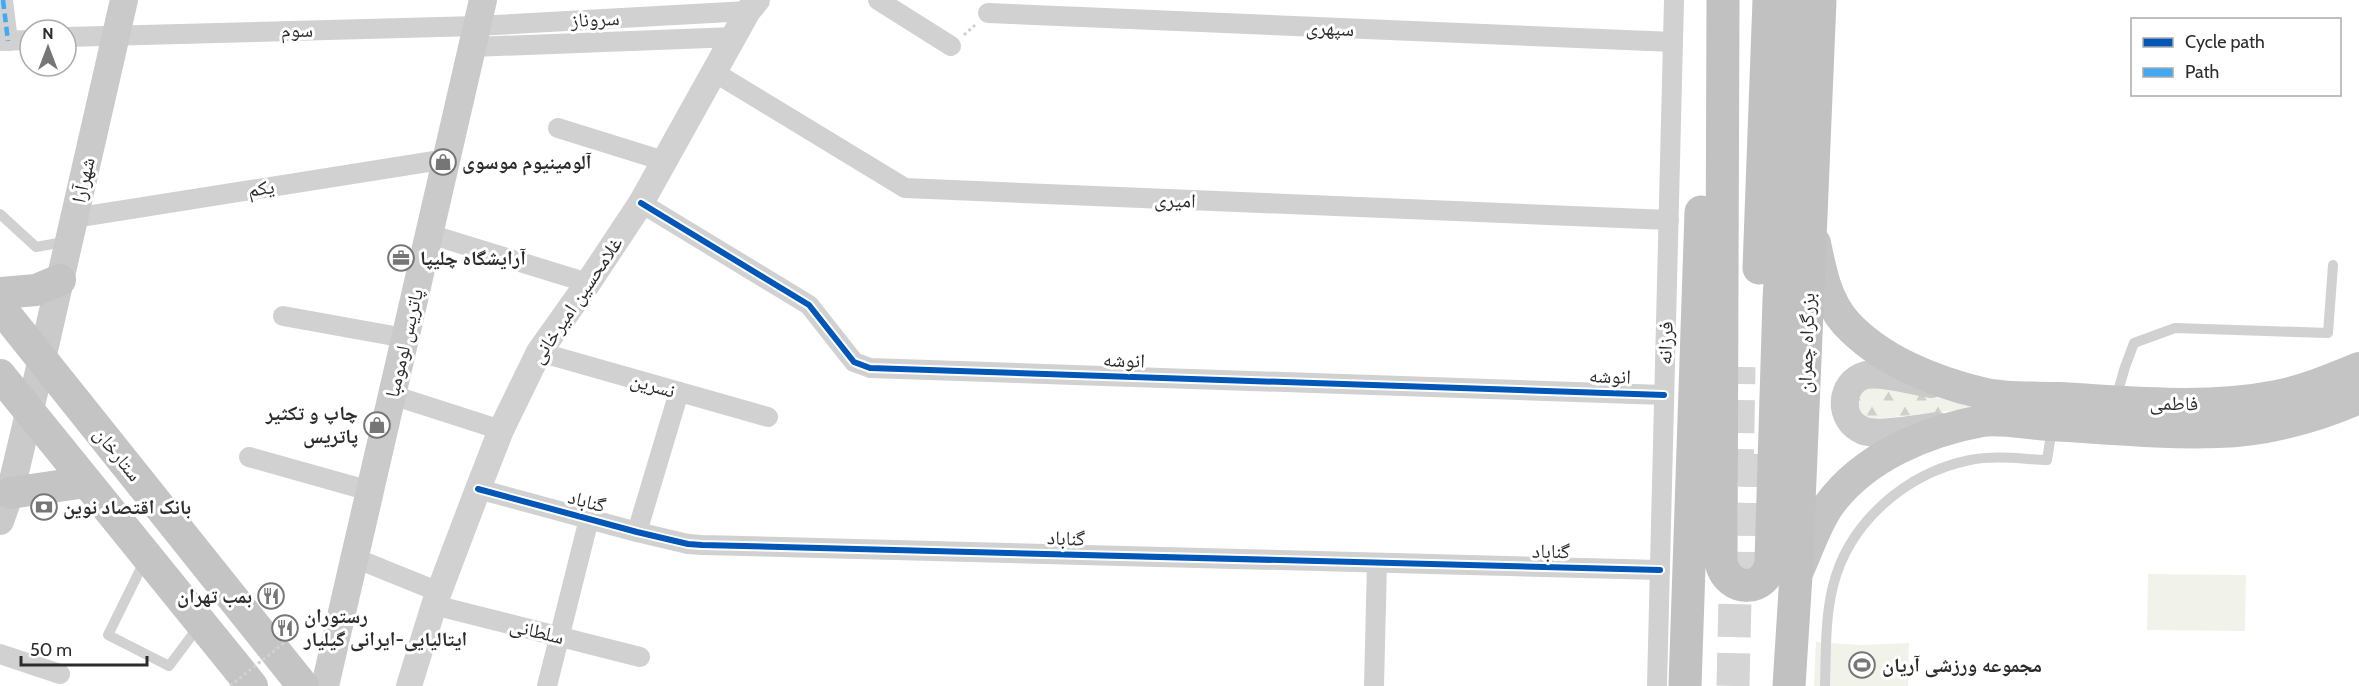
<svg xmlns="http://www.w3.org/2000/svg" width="2359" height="686" font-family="Cabin,'Noto Naskh Arabic',sans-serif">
<defs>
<pattern id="forest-firs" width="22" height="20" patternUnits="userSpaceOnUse" patternTransform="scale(1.5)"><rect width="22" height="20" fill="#f1f3ea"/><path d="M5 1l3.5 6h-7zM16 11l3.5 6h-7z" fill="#cfd0c9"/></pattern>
</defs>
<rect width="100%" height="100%" fill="#fff"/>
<g fill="#f1f3ea">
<path d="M2148,574L2246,575L2245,631L2147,630Z"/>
<path d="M1816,642L1861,645L1909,643L1908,686H1814Z"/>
</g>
<path fill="url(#forest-firs)" d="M1875,382L1979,408L1857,421L1849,393Z"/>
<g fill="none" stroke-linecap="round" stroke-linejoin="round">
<g stroke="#d5d5d5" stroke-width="33" stroke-dasharray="33 16" stroke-linecap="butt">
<path d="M1737,482L1739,367"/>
<path d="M1753,585L1755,454"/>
<path d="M1733,686L1736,555"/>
</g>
<path stroke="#d1d1d1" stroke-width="3" stroke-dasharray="3 3" stroke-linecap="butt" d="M964,35L975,25"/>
<g stroke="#d1d1d1" stroke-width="10">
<path d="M0,214L36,247L58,243L64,236"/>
<path d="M2116,398L2125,367L2134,343L2175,328L2328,333L2333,265"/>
<path d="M139,559L141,568L108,635L169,666L199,626"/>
<path d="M1825,686C1826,653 1825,618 1833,586C1849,522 1906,473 1970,460C1995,455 2022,459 2047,460L2052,428"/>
</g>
<g stroke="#d1d1d1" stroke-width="20">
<path d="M3,0L8,41"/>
<path d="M878,0L951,46"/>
<path d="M988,13L1673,42"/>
<path d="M66,37L477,26L748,11"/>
<path d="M0,41L30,40"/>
<path d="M473,47L734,37"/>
<path d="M714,72L905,188L1669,220"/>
<path d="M558,128L664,161"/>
<path d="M641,203L809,305L854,362L870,368L1664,395"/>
<path d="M74,218L447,159"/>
<path d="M429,234L588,283"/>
<path d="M283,316L405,338"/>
<path d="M539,352L768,417"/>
<path d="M392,395L501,430"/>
<path d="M249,457L370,491"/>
<path d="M478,489L637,532L688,544L702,545L1660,570"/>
<path d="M637,532L679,392"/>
<path d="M355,558L439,592"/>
<path d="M434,605L640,657"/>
<path d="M0,654L60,674"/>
<path d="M547,686L589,519"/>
<path d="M1374,686L1377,563"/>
<path d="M1657,686L1674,0"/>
</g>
<path stroke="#d1d1d1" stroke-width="26" d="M409,686L434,605L478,489L501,430L539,352L588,283L641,203L748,11L757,0"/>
<g stroke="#cacaca" stroke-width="28">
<path d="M1931,384C1913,381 1883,372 1866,375C1839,382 1837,421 1864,431C1878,436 1921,428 1938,426"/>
<path d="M0,521L10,493L42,359L124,0"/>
<path d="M325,686L483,0"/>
</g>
<g stroke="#c4c4c4" stroke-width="32">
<path d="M1815,243C1821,272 1826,300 1846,323C1880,360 1934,382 1982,393C2006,399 2034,397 2059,398C2131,402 2206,410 2277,396C2306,390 2332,379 2359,368"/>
<path d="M0,293L36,290L60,280"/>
<path d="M0,307L303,686"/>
<path d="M0,375L252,686"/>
<path d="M10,493L86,482"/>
<path d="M1796,575C1807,552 1815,525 1829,505C1864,457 1926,431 1982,421C2001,418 2030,424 2050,425C2105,428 2162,434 2218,432C2265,431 2316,417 2359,398"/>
</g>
<g stroke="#c1c1c1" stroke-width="33">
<path d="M1723,0L1721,563C1729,593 1766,593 1771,562L1779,299L1797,0"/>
<path d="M1759,268L1769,0"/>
<path d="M1685,686L1701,212"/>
<path d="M1789,686L1796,575L1820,0"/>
</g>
<path stroke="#d1d1d1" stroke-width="3" stroke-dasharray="3 3" stroke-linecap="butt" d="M230,686L294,635"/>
<path stroke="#3fa9f5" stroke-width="4.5" stroke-dasharray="9 4.5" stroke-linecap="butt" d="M3,0L8,41"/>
<g stroke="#fff" stroke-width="10">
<g id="cycleway">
<path d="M641,203L809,305L854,362L870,368L1664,395"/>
<path d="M478,489L637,532L688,544L702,545L1660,570"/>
</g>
</g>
<use href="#cycleway" stroke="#0057b8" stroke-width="6"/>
</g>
<defs>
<g id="shop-ring" transform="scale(1.35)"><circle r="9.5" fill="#fff" stroke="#767676" stroke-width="1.5"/><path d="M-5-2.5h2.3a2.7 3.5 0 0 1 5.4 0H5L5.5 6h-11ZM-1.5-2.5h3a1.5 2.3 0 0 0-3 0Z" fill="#767676"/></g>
<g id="office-ring" transform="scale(1.35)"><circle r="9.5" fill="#fff" stroke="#767676" stroke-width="1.5"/><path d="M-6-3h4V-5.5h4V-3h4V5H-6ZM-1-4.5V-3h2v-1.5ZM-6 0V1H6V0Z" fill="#767676"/></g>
<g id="bank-ring" transform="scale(1.35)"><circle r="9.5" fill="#fff" stroke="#767676" stroke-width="1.5"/><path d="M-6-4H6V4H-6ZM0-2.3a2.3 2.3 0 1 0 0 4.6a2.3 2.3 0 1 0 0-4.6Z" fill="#767676"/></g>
<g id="restaurant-ring" transform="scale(1.35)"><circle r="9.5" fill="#fff" stroke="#767676" stroke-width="1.5"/><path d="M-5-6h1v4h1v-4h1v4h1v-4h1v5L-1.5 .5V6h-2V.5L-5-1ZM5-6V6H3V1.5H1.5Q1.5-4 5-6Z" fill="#767676"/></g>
<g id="stadium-ring" transform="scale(1.35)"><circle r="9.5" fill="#fff" stroke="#767676" stroke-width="1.5"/><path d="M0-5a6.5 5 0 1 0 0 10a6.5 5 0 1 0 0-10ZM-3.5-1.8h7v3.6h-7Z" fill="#767676"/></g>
</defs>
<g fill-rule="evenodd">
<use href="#shop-ring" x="443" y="162"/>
<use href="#office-ring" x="401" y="258"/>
<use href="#shop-ring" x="377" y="425"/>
<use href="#bank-ring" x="44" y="507"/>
<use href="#restaurant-ring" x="271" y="596"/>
<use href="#restaurant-ring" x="285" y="628"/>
<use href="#stadium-ring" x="1862" y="665"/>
</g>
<g text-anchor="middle" stroke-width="6" stroke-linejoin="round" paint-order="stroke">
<g font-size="20" fill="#2c2c2c" stroke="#fff">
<text transform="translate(595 19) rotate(-3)" y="7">سروناز</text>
<text transform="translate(1330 28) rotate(2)" y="7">سپهری</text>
<text transform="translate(297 30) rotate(-1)" y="7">سوم</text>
<text transform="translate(83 180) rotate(-77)" y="7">شهرآرا</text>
<text transform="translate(261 188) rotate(-9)" y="7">یکم</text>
<text transform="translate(1175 200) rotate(2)" y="7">امیری</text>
<text transform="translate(576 300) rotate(-56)" y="7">غلامحسین امیرخانی</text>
<text transform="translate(404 343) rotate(-77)" y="7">پاتریس لومومبا</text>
<text transform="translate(1665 343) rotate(-88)" y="7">فرزانه</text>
<text transform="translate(1806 343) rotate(-88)" y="7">بزرگراه چمران</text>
<text transform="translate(1124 360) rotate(2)" y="7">انوشه</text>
<text transform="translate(1610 376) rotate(2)" y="7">انوشه</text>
<text transform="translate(653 385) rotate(16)" y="7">نسرین</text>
<text transform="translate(2174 403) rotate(1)" y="7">فاطمی</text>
<text transform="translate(118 454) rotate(51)" y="7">ستارخان</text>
<text transform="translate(587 501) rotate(15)" y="7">گناباد</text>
<text transform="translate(1066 538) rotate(2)" y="7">گناباد</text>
<text transform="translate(1551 551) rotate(1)" y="7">گناباد</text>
<text transform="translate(537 631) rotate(14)" y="7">سلطانی</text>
</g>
<g font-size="20" font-weight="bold" fill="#2c2c2c" stroke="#fff" text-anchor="start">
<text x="462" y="169">آلومینیوم موسوی</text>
<text x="420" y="265">آرایشگاه چلیپا</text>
<text x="358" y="420" text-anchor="end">چاپ و تکثیر<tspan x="358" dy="23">پاتریس</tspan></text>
<text x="63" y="514">بانک اقتصاد نوین</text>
<text x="252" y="603" text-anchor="end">بمب تهران</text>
<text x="304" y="623">رستوران<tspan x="304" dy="23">ایتالیایی-ایرانی گیلیار</tspan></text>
<text x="1882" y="672">مجموعه ورزشی آریان</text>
</g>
</g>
<rect x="2131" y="18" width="210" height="78" fill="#ffffff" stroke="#ababab" stroke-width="1.5"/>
<rect x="2143" y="38" width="30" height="9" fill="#0057b8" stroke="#ababab" stroke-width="1.5"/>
<text x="2185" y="48" font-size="18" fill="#2c2c2c">Cycle path</text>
<rect x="2143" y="68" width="30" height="9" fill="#3fa9f5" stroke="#ababab" stroke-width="1.5"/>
<text x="2185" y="78" font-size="18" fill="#2c2c2c">Path</text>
<g transform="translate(48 48)"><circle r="28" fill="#ffffff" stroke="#ababab" stroke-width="1.5"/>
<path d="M0-4.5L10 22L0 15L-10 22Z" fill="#767676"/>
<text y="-9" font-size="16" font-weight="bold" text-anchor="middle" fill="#2c2c2c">N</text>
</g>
<path d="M21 656v9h126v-9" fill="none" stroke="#2c2c2c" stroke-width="3"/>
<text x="30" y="656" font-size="18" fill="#2c2c2c" stroke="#ffffff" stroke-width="4.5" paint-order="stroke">50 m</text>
</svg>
